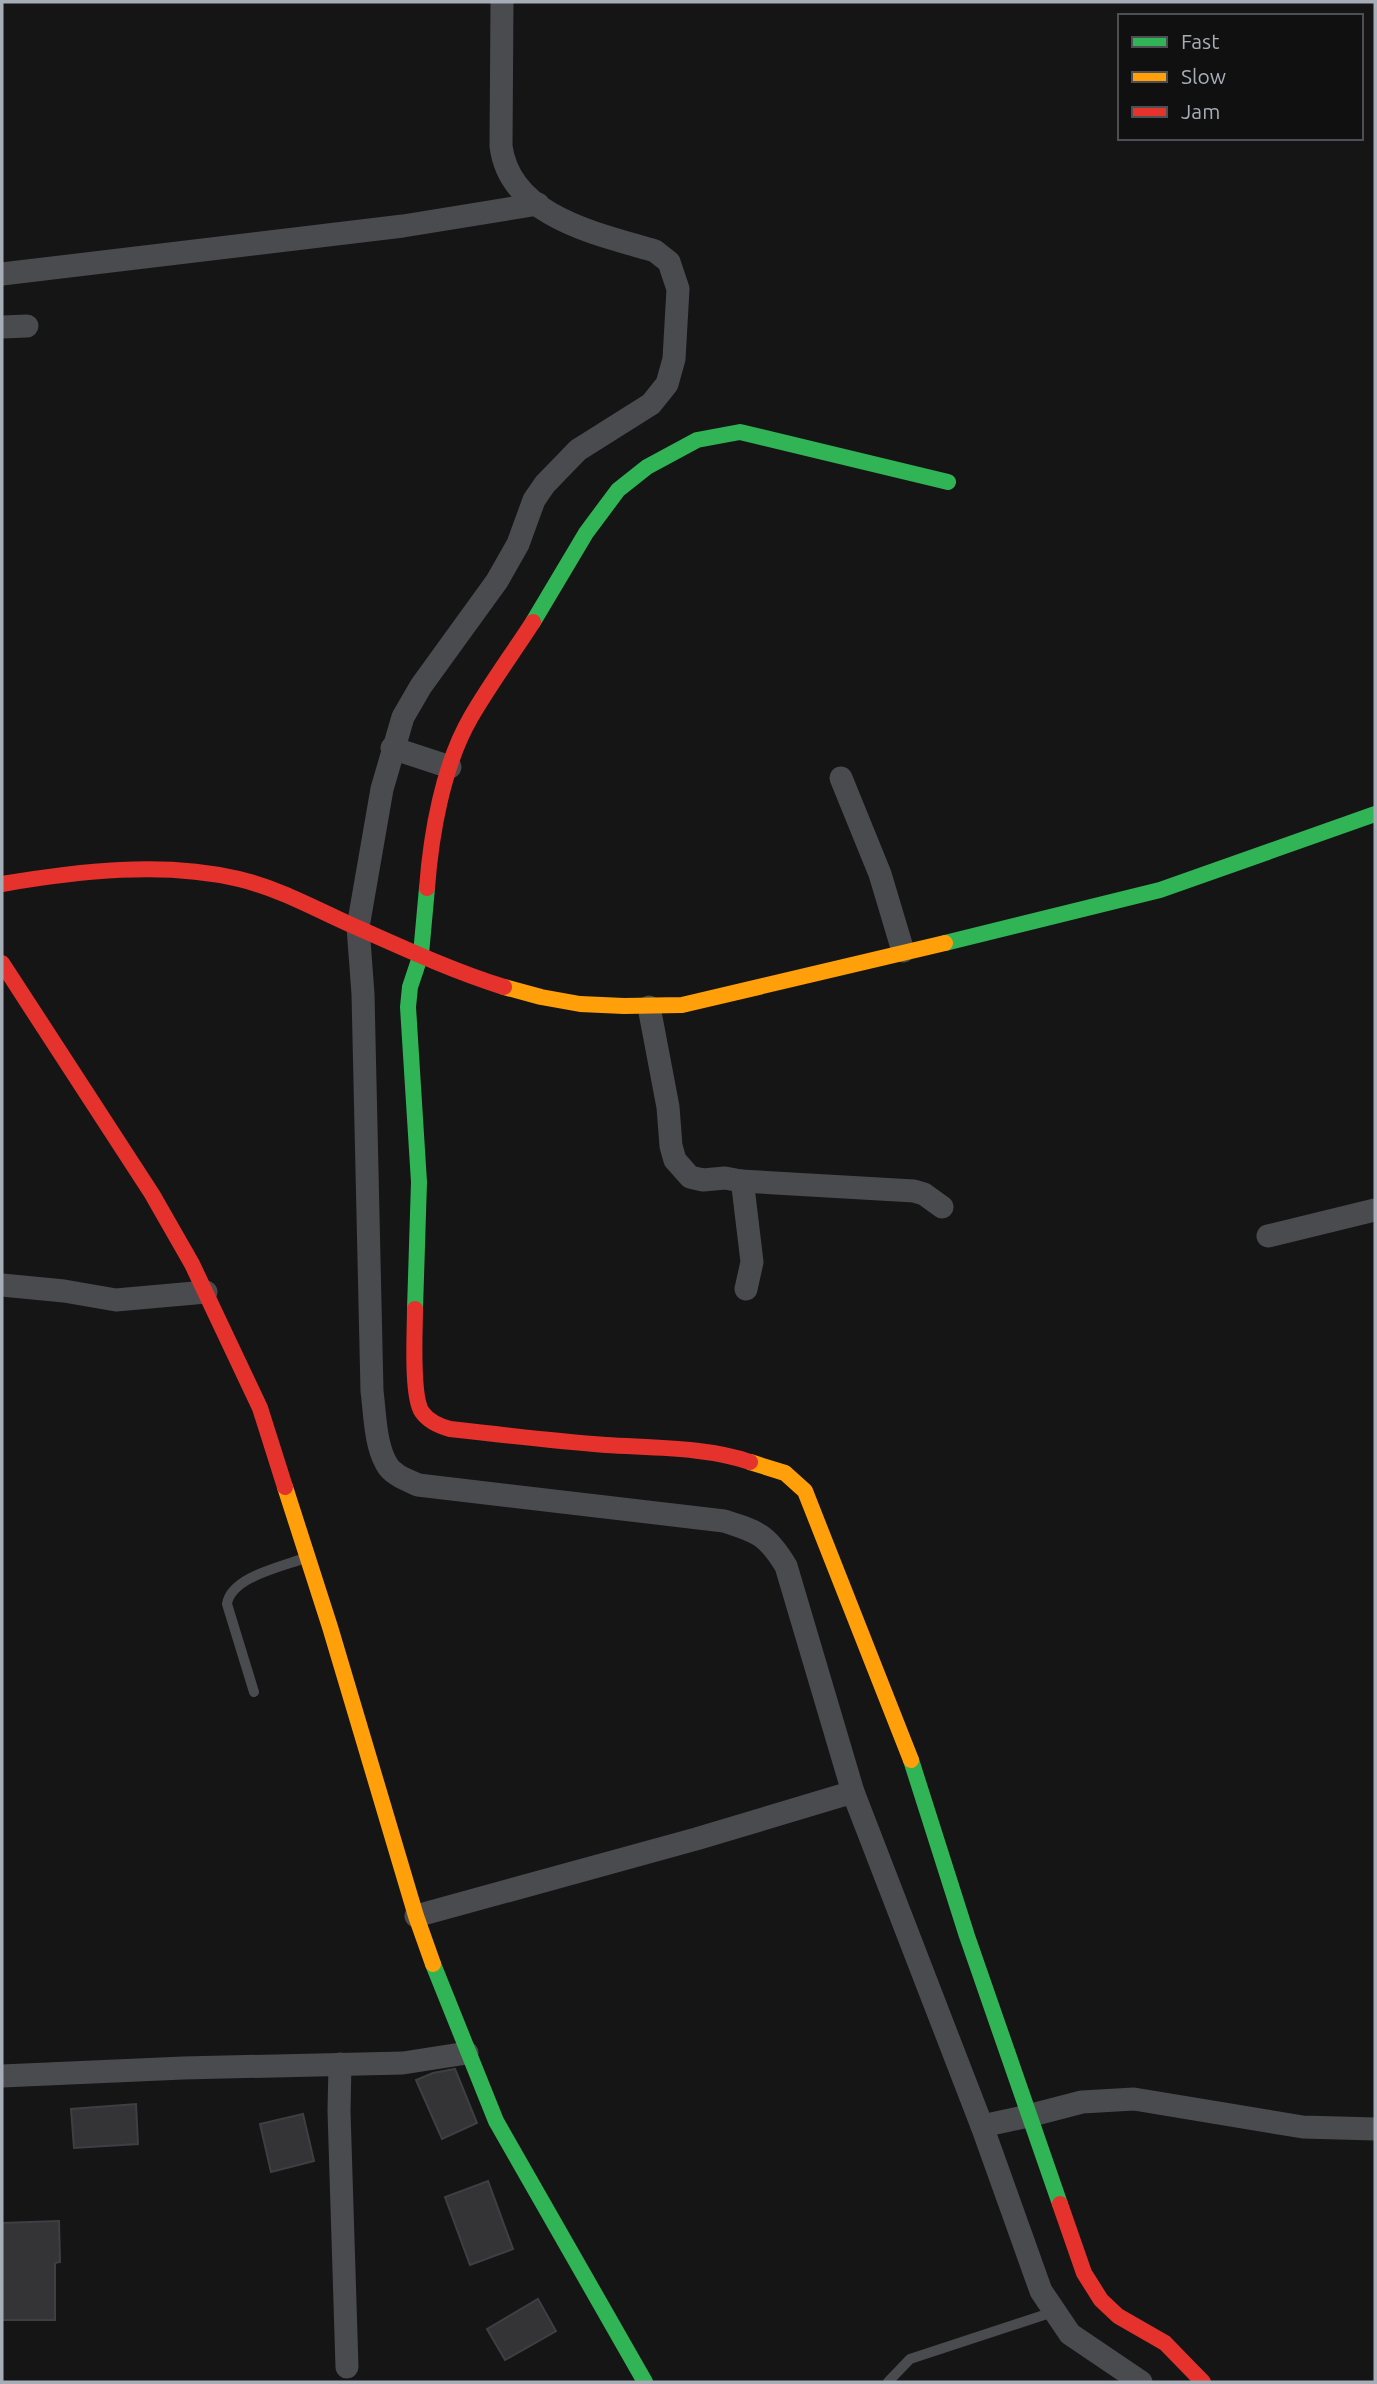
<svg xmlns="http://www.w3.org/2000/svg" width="1377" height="2384" font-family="Ubuntu,sans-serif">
<rect width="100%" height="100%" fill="#151516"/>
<g fill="#343436" stroke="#3e3f42" stroke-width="2">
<path d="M455,2069L477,2123L442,2139L416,2080L433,2073Z"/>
<path d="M136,2104L138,2144L74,2148L71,2109Z"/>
<path d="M303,2114L314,2161L271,2172L260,2124Z"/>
<path d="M488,2181L513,2249L470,2265L445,2197Z"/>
<path d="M59,2221L60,2262L55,2263V2320H2V2223Z"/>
<path d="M538,2299L556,2331L505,2360L487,2329Z"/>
</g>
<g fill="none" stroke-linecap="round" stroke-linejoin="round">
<g stroke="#4a4b4e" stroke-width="10">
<path d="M254,1692L227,1604C231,1577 281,1567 305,1558"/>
<path d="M888,2382L910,2359L1053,2312"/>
</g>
<g stroke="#4a4b4e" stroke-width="23">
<path d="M502,2L501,146C510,217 598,234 655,251L669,262L678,289L674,359L667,384L651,404L578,450L545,484L534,500L518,544L497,581L421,686L403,717L382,789L358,927L363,994L372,1391C375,1414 375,1443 386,1463C392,1475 407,1480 418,1485L724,1521C759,1532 767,1535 786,1566L853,1792"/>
<path d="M2,274L403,226L538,204"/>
<path d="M2,327L27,326"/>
<path d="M392,748L450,767"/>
<path d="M841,778L880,874L903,951"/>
<path d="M649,1007L668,1107L671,1146L675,1160L690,1177L703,1180L725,1178L741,1181L743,1187L752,1262L746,1289"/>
<path d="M741,1181L914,1191L924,1194L942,1207"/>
<path d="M1268,1236L1375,1210"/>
<path d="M2,1285L64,1291L116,1300L206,1292"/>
<path d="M416,1916L696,1839L853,1792L982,2126L1041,2291L1070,2334L1141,2382"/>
<path d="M340,2064L339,2111L347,2367"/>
<path d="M2,2076L183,2068L403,2063L467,2053"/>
<path d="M982,2126L1028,2116L1082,2102L1134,2099L1303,2127L1375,2129"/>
</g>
<g stroke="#30b455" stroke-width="16">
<path d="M533,622L586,533L618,490L647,467L697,440L740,432L948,482"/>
<path d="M945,943L1160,890L1375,814"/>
<path d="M415,1309L419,1182L408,1007L410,987L421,954L427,888"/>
<path d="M911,1760L967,1936L1060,2204"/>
<path d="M433,1964L496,2121L645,2382"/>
</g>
<g stroke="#ff9f0a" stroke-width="16">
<path d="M504,987L541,997L580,1004L624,1006L682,1005L945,943"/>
<path d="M750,1462L785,1473L805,1491L911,1760"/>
<path d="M285,1487L330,1627L416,1916L433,1964"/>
</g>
<g stroke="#e5322d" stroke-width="16">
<path d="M2,884C78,871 163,861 239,879C277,888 312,907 347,923C399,946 450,970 504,987"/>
<path d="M427,888C431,834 443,765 471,717C490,684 513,653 533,622"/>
<path d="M2,963L152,1194L192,1264L260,1408L285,1487"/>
<path d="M415,1309C415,1331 411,1396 422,1412C429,1422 439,1426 450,1429C502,1435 554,1441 606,1445C652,1448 707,1447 750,1462"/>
<path d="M1060,2204L1084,2273L1101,2300L1118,2316L1165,2343L1203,2382"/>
</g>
</g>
<rect width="1377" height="2384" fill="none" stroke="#a7adb6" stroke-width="7"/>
<rect x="1118" y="14" width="245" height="126" fill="#101011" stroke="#4c4f53" stroke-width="2"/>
<rect x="1132" y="37" width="35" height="10" fill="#30b455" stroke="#4c4f53" stroke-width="2"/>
<text x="1181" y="49" font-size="21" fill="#a7adb6">Fast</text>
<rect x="1132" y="72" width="35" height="10" fill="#ff9f0a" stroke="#4c4f53" stroke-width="2"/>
<text x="1181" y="84" font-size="21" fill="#a7adb6">Slow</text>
<rect x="1132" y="107" width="35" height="10" fill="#e5322d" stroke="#4c4f53" stroke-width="2"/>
<text x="1181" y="119" font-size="21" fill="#a7adb6">Jam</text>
</svg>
